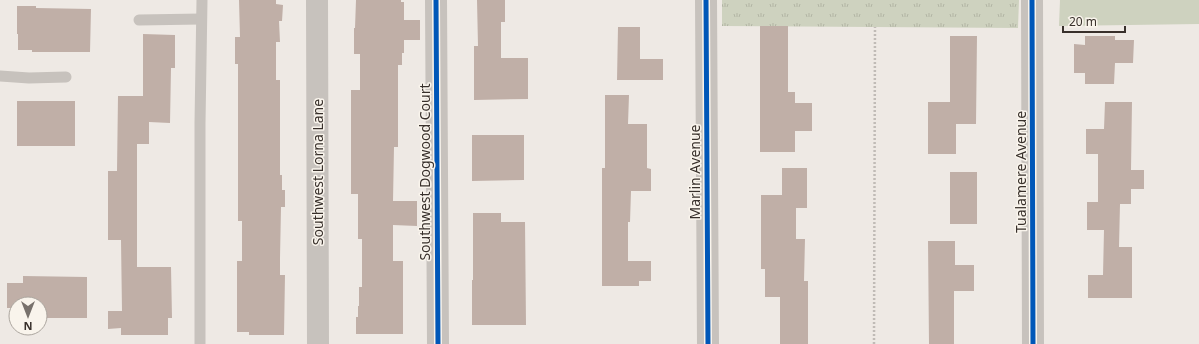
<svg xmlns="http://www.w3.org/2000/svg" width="1199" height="344" font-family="'Noto Sans',sans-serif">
<defs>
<pattern id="park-tufts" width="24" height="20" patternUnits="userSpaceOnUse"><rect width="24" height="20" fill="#ced2bf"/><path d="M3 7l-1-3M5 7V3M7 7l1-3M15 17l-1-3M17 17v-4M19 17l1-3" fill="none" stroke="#b2b5a4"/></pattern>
</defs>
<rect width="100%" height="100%" fill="#eee9e4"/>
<path fill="#ced2bf" d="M1060,0H1199V24L1059,26Z"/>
<path fill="url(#park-tufts)" d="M722,0H1019L1018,28L722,26Z"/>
<g fill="#c0afa7">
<path d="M239,0H276V4L283,5L282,21H279L280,42H276V80H280V175H282V190H285V207H281L280,258V275H285L284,335H249V332H237V261H242V221H238V64H235V37H240Z"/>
<path d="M356,0H401V2H404V20H420V40H404V53H402V65H398V147H394L393,201H417V226L393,225V261H403V334H356V317H358V306H359V287H362V239H358V194H351V90H360V54H354V28H355Z"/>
<path d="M477,0H505V22H501V58H528V99L474,100V46H478Z"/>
<path d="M17,6H36V8L91,9L90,52H32V50H18V34H17Z"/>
<path d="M760,26H788V92H795V103H812V131H795V152H760Z"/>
<path d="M618,27H640V59H663V80H617Z"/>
<path d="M143,34L175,35V68H171L170,123L149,122V144H137V267H171L172,318H168V335H121V328L108,329V311H122L121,240H108V171H117L118,96H143Z"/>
<path d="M950,36H977L976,124H956V154H928V102H950Z"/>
<path d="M1085,36H1115V40H1134L1133,63H1115L1114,84H1085V73H1074V44L1085,45Z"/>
<path d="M605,95H629L628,124H647V168L651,169V191H631L630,222H628V261H651V281H639V286H602V168H605Z"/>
<rect x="17" y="101" width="58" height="45"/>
<path d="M1105,102H1132L1131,170H1144V189H1131V204H1120L1119,247H1132V298H1088V275H1103L1104,230H1087V202H1098V154H1086V129H1104Z"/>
<path d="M472,135H524V180L472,181Z"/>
<path d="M782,168H807V208H796V239H805L804,281H808V344H780V297H765V269H761V195H782Z"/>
<rect x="950" y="172" width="27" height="52"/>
<path d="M473,213H501V222H525L526,325H472V280H473Z"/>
<path d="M928,241H955V265H974V291H954V344H929Z"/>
<path d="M23,276L87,277V318H40V304H16V308H7V283H23Z"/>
</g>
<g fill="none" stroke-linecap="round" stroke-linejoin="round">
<path stroke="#c0bbb6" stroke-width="2.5" stroke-dasharray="2 2" stroke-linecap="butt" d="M874,344L875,27"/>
<g stroke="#c7c2bd" stroke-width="11">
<path d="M139,20L201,19"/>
<path d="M0,76L29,78L66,77"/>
<path d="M200,344V123L202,0"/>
</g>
<g stroke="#c7c2bd" stroke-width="22">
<path d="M317,0L318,344"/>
<path d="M436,0L438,344"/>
<path d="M706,0L708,344"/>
<path d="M1032,0L1033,344"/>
</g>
<g stroke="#f9f4ec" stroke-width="8">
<g id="cycleway">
<path d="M436,0L438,344"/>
<path d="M706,0L708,344"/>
<path d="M1032,0L1033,344"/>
</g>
</g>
<use href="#cycleway" stroke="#0057b8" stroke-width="5"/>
</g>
<g text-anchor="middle" stroke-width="3" stroke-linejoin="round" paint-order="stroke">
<g font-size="14" fill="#38302b" stroke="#f9f4ec">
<text transform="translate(318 172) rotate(-90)" y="5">Southwest Lorna Lane</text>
<text transform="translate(425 172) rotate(-90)" y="5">Southwest Dogwood Court</text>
<text transform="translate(695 172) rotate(-90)" y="5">Marlin Avenue</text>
<text transform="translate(1021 172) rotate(-90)" y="5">Tualamere Avenue</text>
</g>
</g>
<g transform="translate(28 316) rotate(180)"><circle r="19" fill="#f9f4ec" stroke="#aca69f"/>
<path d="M0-3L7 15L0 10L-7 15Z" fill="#78716c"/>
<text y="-6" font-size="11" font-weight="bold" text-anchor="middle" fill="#38302b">N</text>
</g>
<path d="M1063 26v6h62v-6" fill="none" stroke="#38302b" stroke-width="2"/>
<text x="1069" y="26" font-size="12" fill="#38302b" stroke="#f9f4ec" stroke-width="3" paint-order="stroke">20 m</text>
</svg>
